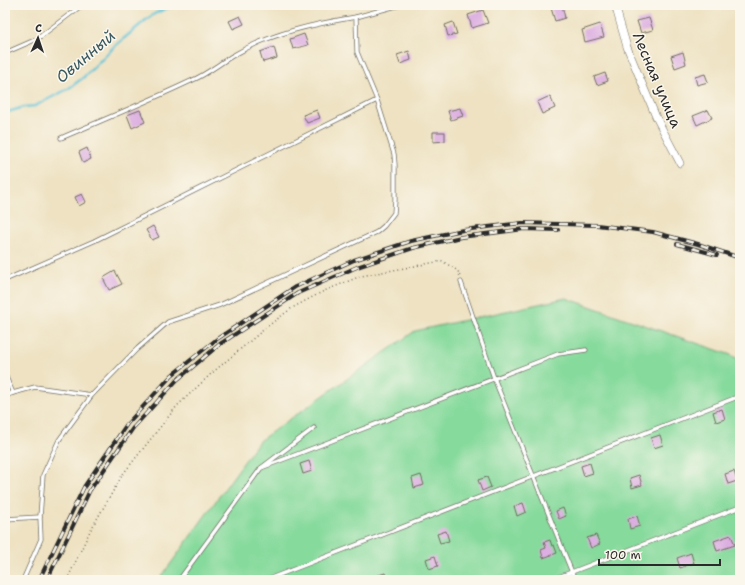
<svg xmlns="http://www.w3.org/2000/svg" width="745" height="585" font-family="'Shantell Sans',sans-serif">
<rect width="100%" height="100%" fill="#fbf7ec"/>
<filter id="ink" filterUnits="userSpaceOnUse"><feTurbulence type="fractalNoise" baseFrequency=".025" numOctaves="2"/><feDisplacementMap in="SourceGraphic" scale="8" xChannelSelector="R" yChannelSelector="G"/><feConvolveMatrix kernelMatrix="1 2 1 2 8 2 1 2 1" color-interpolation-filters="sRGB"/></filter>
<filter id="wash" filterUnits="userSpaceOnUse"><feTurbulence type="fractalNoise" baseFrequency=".012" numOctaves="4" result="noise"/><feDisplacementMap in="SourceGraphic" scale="16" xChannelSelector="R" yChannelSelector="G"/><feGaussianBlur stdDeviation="0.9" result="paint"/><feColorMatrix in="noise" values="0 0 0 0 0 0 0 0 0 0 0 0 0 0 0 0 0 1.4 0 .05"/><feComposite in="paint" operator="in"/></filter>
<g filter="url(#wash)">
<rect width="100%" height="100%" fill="#eee2c2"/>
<path fill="#86da9c" stroke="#588264" d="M566,298L731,355L740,360V580H159L259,441L415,331Z"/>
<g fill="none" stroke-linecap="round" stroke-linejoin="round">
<path stroke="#5ac2d7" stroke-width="2.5" d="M5,113L24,107L35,106L68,89L84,77L115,46L147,19L156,13L174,5"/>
</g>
<g id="blocks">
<g fill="#dcaee1">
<path d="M562,5L565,18L555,21L551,8Z"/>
<path d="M483,10L488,23L472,28L468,15Z"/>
<path d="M240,16L244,24L233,29L229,21Z"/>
<path d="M649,18L653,30L641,33L637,21Z"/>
<path d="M453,22L457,34L448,36L445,25Z"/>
<path d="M600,24L604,37L585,42L582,30Z"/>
<path d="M304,34L308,45L293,49L290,39Z"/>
<path d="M274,47L277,58L263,62L260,52Z"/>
<path d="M409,51L411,60L400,64L397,55Z"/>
<path d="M683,52L686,64L675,68L671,56Z"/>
<path d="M605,73L608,81L597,85L594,77Z"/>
<path d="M705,74L708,82L697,85L695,77Z"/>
<path d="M550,96L555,108L542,114L537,102Z"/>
<path d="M460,108L463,116L451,120L448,111Z"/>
<path d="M140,110L145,122L132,128L127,115Z"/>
<path d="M317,110L320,118L307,123L303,115Z"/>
<path d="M708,110L712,118L697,125L693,116Z"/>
<path d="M433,132H445V141L433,142Z"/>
<path d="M87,148L91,159L83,163L79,152Z"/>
<path d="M82,194L86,202L79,206L75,197Z"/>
<path d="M153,226L159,237L152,240L146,230Z"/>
<path d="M115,271L122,284L109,290L103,278Z"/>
<path d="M722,409L725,419L716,422L713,412Z"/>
<path d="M660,435L663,445L654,448L651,438Z"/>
<path d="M309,461L312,471L303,474L300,464Z"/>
<path d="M590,463L593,473L584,476L581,466Z"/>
<path d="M734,471L737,481L728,484L725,474Z"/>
<path d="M421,475L424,485L414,488L412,478Z"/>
<path d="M639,475L642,485L632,488L630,478Z"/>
<path d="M487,477L491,487L482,491L478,480Z"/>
<path d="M523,503L526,512L517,516L514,506Z"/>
<path d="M563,508L566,516L559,519L556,511Z"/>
<path d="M637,516L640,526L630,529L628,519Z"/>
<path d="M446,531L449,541L440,543L437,534Z"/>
<path d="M596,535L600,544L591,548L587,538Z"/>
<path d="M731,535L735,545L717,551L714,541Z"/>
<path d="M550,540L552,546L554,545L557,553L543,558L541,550L546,548L544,542Z"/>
<path d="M691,553L694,563L680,568L677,558Z"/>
<path d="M435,556L438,566L429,569L426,559Z"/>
<path d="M385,573L388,580H367V579Z"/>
</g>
</g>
</g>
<g filter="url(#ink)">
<use href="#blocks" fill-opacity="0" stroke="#6f6b60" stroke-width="1"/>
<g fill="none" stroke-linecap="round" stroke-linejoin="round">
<g stroke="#6f6b60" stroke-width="5">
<g id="service">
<path d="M5,53L37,39L82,5"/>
<path d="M61,138C105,119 149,101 193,80C207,74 220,63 234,55C271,33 314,24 356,17"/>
<path d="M5,280L94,241L377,100"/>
<path d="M461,282L494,378L575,580"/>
<path d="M5,375L13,393"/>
<path d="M5,396L13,393L35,387L92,395"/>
<path d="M261,468L558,354L586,350"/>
<path d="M5,519L40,517"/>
<path d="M23,580L41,539L40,517L43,475L59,440L92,395L137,349L168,322L220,305L377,232L384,226L394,213L395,200V165L394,154L377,100L357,52L356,17L400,5"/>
<path d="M179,580L261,468L314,428"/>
<path d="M266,580L740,396"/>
<path d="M551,580L740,507"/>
</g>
</g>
<g stroke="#6f6b60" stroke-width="8">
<path id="minor" d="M615,5L627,47L656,117L680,163"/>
</g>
<path stroke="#6f6b60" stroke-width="1.5" stroke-dasharray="1 3" stroke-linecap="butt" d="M67,580L90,531L123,474L177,406L212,373L268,326L292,308L324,291L361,276L442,261L458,271L460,277"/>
<use href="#service" stroke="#fff" stroke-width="3.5"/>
<use href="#minor" stroke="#fff" stroke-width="7"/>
<g stroke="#2b2b2b" stroke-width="4">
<g id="rail">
<path d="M677,244L717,255"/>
<path d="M39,580L84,487L127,424L172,375L217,339L295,287L354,260L411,241L463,230L522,223L597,225L653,232L698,244L740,258"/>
<path d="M47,580L90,490L133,428L177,380L220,344L298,293L357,267L413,248L461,237L524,229L558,230"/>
</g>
</g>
<use href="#rail" stroke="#fbf7ec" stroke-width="2.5" stroke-dasharray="8" stroke-linecap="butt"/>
</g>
</g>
<g text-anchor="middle" stroke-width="3" stroke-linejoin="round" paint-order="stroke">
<g font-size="15" fill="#2b2b2b" stroke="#fbf7ec">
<text transform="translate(657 80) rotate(67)" y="5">Лесная улица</text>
</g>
<g font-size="16" font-style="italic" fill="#39585f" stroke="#fbf7ec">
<text transform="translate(85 56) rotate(-40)" y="6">Овинный</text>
</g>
</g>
<rect width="745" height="585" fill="none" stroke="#fbf7ec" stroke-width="20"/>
<g transform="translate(38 38) rotate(3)" stroke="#fbf7ec" stroke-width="3" paint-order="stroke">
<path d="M0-3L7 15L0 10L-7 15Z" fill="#2b2b2b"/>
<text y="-6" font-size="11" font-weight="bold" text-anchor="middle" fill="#2b2b2b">С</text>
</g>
<path d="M599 559v6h121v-6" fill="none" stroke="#2b2b2b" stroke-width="2"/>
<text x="605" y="559" font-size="12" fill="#2b2b2b" stroke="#fbf7ec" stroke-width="3" paint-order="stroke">100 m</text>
</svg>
